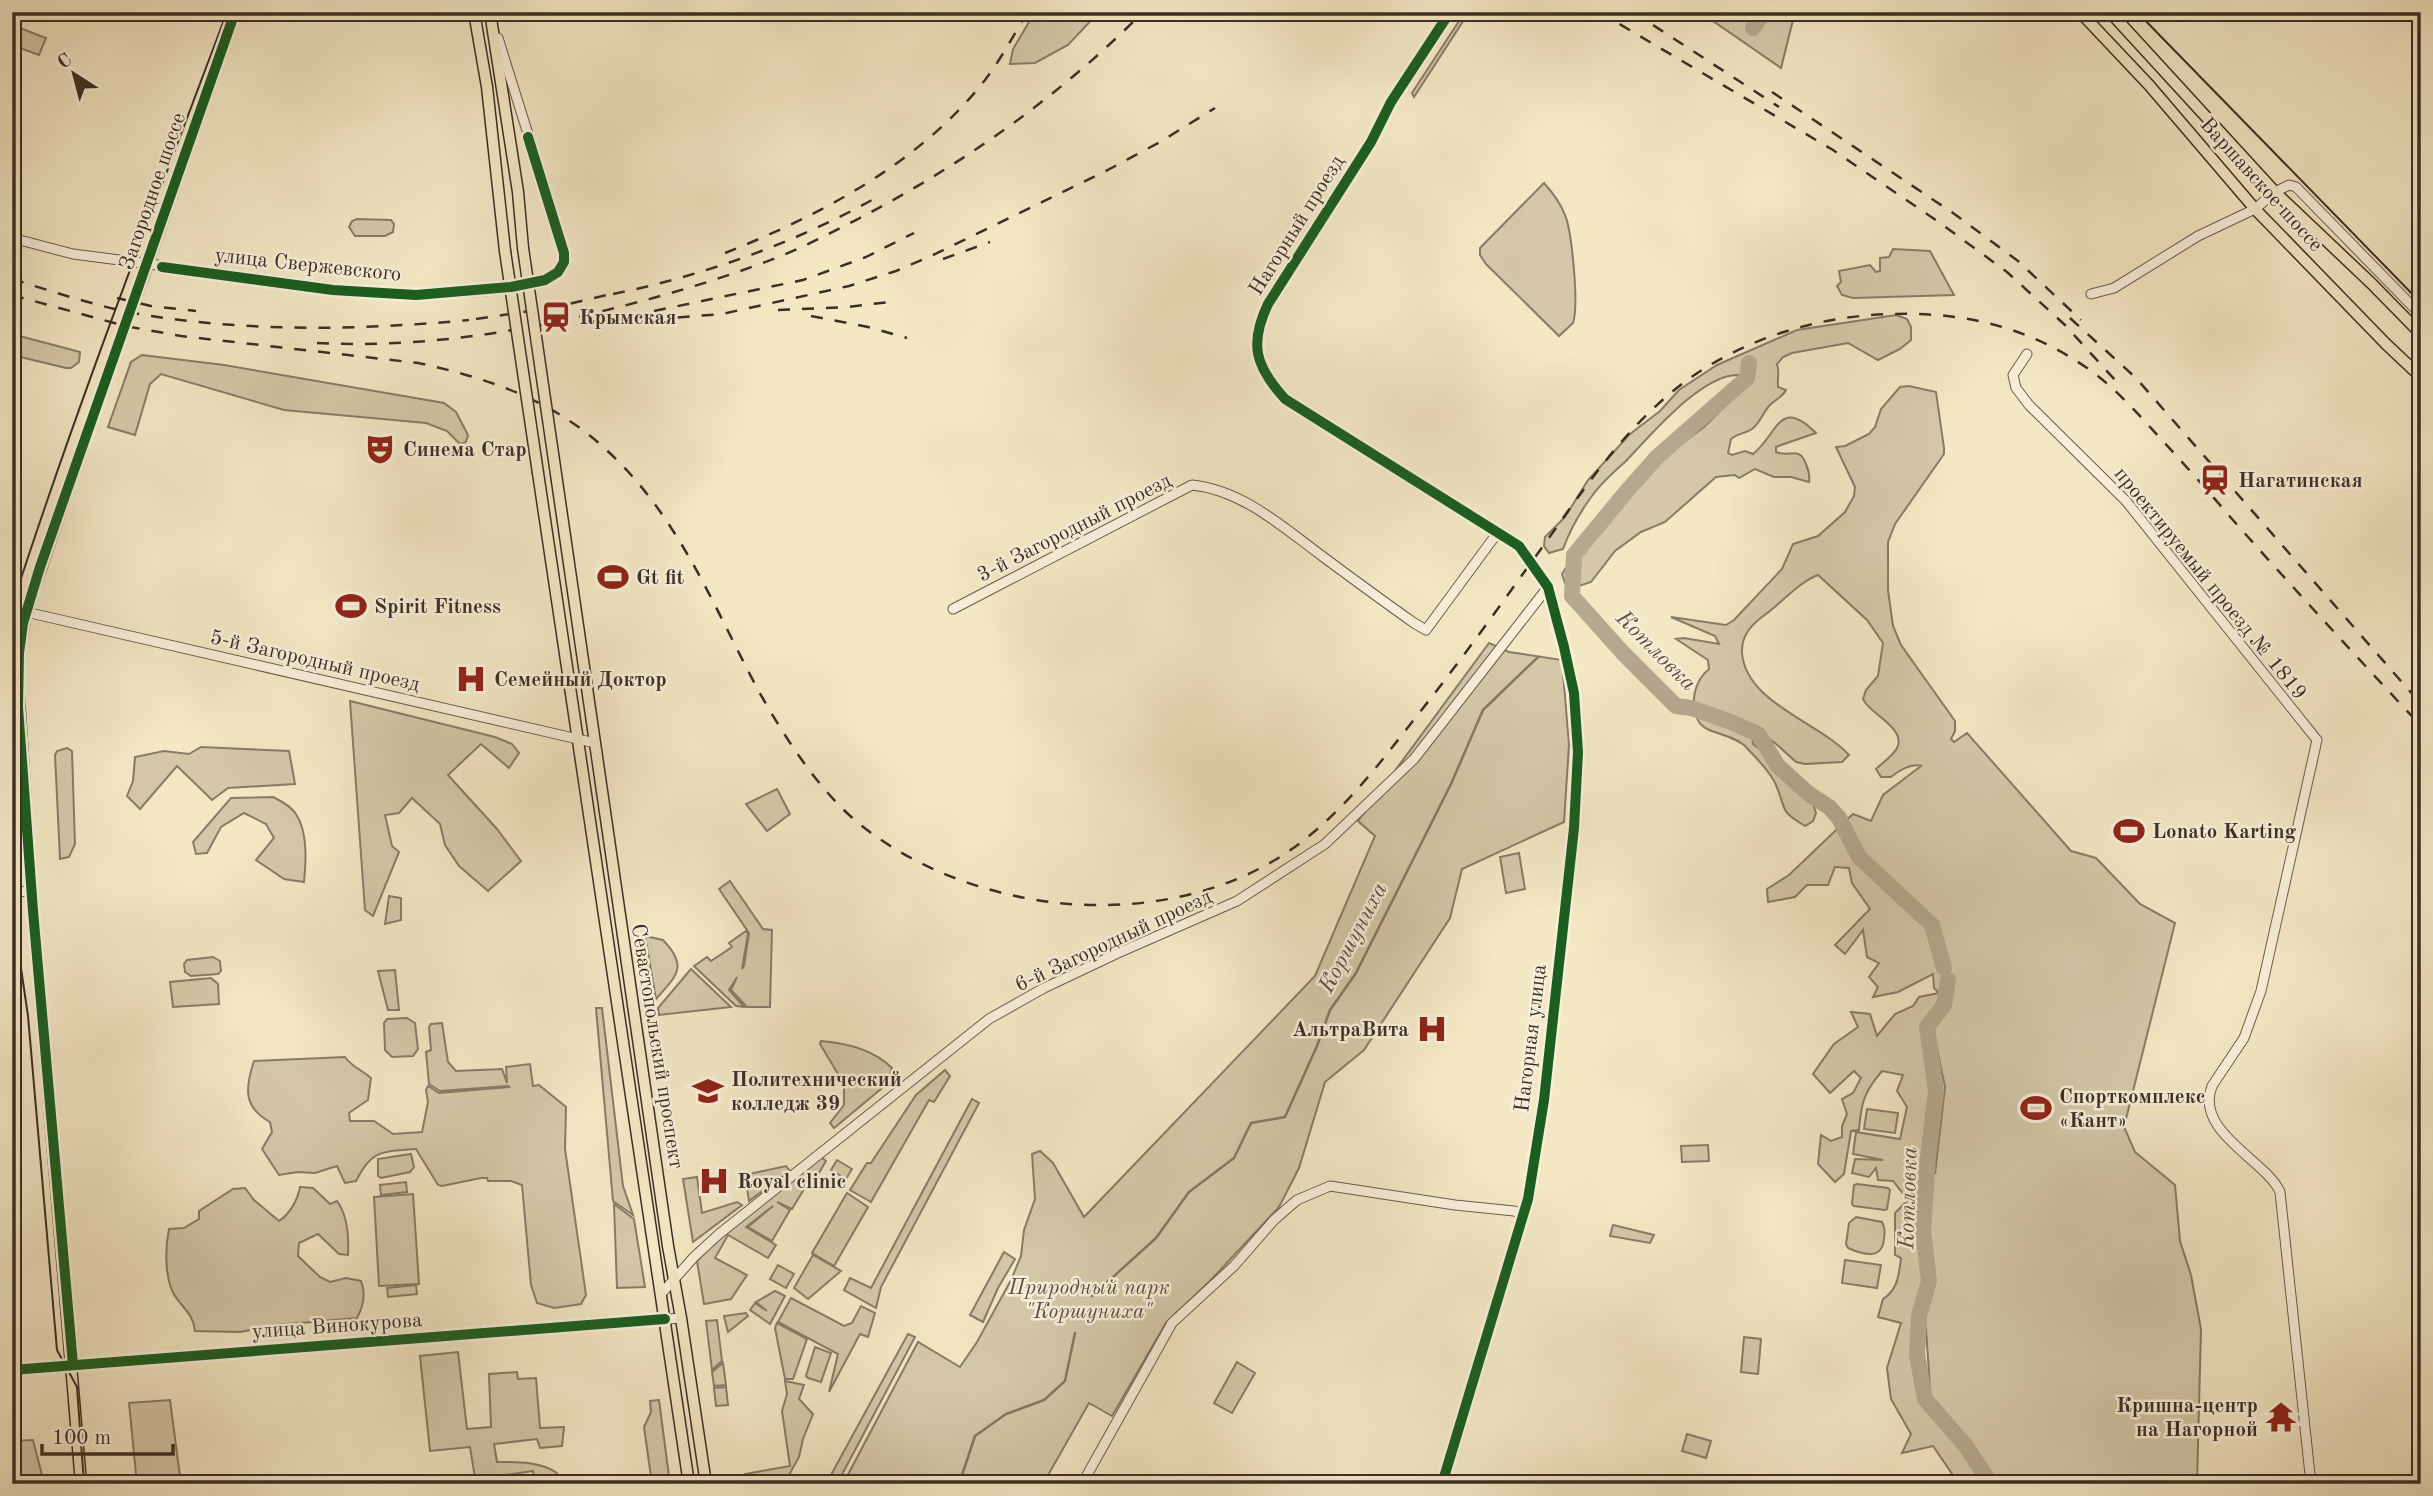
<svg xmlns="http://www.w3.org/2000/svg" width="2433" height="1496" font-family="'Old Standard TT',serif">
<rect width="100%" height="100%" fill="#f3e7c4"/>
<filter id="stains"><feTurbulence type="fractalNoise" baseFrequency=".00286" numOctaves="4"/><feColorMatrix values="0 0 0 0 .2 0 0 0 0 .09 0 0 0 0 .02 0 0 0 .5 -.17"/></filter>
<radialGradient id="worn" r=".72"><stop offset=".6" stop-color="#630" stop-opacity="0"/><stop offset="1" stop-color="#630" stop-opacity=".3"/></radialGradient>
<g fill="#d4c8a9" stroke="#877c67" stroke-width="2" fill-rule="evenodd">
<path d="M1035,12H1099L1068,45L1035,63L1010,64L1013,49Z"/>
<path d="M1465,12H1469L1414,97L1412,93Z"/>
<path d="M1700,12H1795L1781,68Z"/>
<path d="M20,28L46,38L39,55L14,46Z"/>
<path d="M1544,183C1553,193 1560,202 1565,215C1572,232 1579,305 1573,323L1559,336L1486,264L1480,255V248Z"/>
<path d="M357,219L391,220L394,224L393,232L385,236H355L349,227L352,221Z"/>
<path d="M1893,249L1930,251L1954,295L1853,298L1842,295L1837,286L1841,282L1839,271L1870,265L1876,272L1880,271V258L1889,257Z"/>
<path d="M1896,315L1907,319L1911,327V340L1900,349L1878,360L1848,343L1792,353L1783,357L1777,364C1780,373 1777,378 1778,387L1786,390C1782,398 1775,399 1769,406C1762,414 1761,422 1752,429C1745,434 1738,433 1731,439L1728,453L1732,455L1745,451L1753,454C1778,434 1779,396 1816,433L1781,445L1776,447V452C1790,458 1799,445 1806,464C1809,471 1810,475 1809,482L1791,477H1774L1755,469L1739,478L1735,475L1716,477L1665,522L1641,532L1615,551L1591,582L1573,588L1565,583L1562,574L1565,569L1636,478L1704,427L1744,387L1740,375C1703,372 1650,436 1626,461C1614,472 1601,483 1592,496C1580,512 1570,530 1563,549L1549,553L1544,546L1545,537L1565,517L1588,480L1630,434L1660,411L1679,390L1717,365L1797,330Z"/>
<path d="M12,334L80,352L79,362L71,368H66L12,355Z"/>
<path d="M142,355L224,365L444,403L456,412L468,435L466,442L460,444L447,431L426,423L284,410L161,374L150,384L135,435L108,427L131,362Z"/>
<path d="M1909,386L1936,392L1944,448V454L1895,524L1888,542V590L1893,626L1901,645L1955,721V731L1951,739L1954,742L1967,733L2071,851L2096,858L2140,904L2175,923L2124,1127L2135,1152L2175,1185L2180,1241L2191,1275L2201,1329L2197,1484H1959L1933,1446L1902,1453L1911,1434L1891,1399L1887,1368L1901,1323L1878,1317L1883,1299C1898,1290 1899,1274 1901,1258L1895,1255V1213L1908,1200L1893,1181L1878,1180L1876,1168L1869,1177L1852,1173L1855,1159L1883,1160L1853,1154L1856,1132L1900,1139L1907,1107L1897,1091L1903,1075L1882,1071C1864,1092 1861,1103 1859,1130L1851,1131L1844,1174L1835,1182L1818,1164L1821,1135L1831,1141L1842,1137V1126L1847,1114L1842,1099L1853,1093L1861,1078L1854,1071L1830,1093L1813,1074L1834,1044L1858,1027L1851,1012L1870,1014L1877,1036L1895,1014L1913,1006L1919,997L1939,993L1934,988L1933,974L1898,992L1873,997L1878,987L1869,977L1879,963L1867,957L1863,930L1845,954L1835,945L1870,909L1852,883L1849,868L1835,867L1828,885H1807L1795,897L1768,902L1767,889L1789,875L1853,814L1871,821L1883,795L1921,766C1911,763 1898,771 1891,777H1881L1876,769C1882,763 1893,756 1897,748C1907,728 1869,714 1863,699L1866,690L1878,676L1883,643L1867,620L1818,575C1801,581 1782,602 1766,614C1752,624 1741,635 1742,653C1746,703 1819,722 1849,755L1842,762L1805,764L1796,762L1775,743L1751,727L1753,744L1776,761L1793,785L1813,804L1816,813L1813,821L1805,826C1778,810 1787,810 1776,785C1771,772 1755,757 1746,747C1734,734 1706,734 1699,722C1689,705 1694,681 1709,669L1708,660L1676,639L1684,638L1719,644L1715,636L1671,617L1726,625L1734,620L1782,569L1793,544L1818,536L1845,512L1854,496L1855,487L1836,447L1845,446L1869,434L1875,427L1881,409L1900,387ZM1938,1022L1933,1030L1945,1087L1935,1174L1936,1122L1928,1118L1931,1097L1930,1028ZM1926,1329L1930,1387H1929L1926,1383L1922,1335Z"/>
<path d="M1489,643L1509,652L1562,660L1569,745L1564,822L1462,869L1450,918L1364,1050L1325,1082L1299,1168L1279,1207L1210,1281L1166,1323L1112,1416L1089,1403L1043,1484H843L918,1342L960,1367L977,1342L1011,1280L1021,1256L1024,1230L1035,1199L1032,1154L1040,1151L1053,1163L1084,1217L1315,976L1375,836L1358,821Z"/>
<path d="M350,701L495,737L512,744L519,753L509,768L481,744L448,775L497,829L521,861L488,891L459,866L445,845L440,824L412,798L399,813L385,815L392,846L399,852L373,916L365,910Z"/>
<path d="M201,747L289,751L295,784L228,788L212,800L177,766L140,809L127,796L133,781L135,757L164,751L189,754Z"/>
<path d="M67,748L72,751L75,844L69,857L60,859L55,755L57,751Z"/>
<path d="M777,789L790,814L767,831L746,804Z"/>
<path d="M273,797C281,801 291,806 296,814C308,832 306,862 304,882L284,879L256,860L274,838L266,824L244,813L221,827L207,853L196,854L193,842L231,798Z"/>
<path d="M1519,853L1525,889L1506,893L1500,857Z"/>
<path d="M730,881L763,929L772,930L770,1007H747L731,990L737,977L729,990L744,1007L736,1006L694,966L707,957L711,961L732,947L729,943L746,931L748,934L742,969L744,966L749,933L719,889Z"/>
<path d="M389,896L401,898V920L385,924Z"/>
<path d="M645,936L663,940C689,967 676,976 656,999Z"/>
<path d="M213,957L220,961L221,971L218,974L191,976L185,972L184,964L187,960Z"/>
<path d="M691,969L731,1007L659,1015L658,1008Z"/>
<path d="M395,970L399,1010H388L378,971Z"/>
<path d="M211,978L218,984L219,1004L173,1007L170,982Z"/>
<path d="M596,1008H602L623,1186L633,1215L613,1201Z"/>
<path d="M407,1018L415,1023L418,1049L413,1056L392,1057L385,1050L384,1023L387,1019Z"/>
<path d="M442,1023L448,1062L456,1071L502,1069L507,1083L506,1067L530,1064L533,1086L539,1085L566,1107L565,1149L586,1295L581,1304L554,1308L537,1303L531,1285L522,1185L511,1181H488L487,1178H481L442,1186L438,1185L416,1149C382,1152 372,1149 356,1181L345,1183L337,1166L315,1173L298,1172L279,1175L262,1149L272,1132L270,1122C243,1107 245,1088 254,1061L345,1057C354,1069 361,1069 371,1078L368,1100L349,1113L350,1121H374L393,1134L422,1132L428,1102L426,1090L428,1086L439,1093L509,1087L508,1086L440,1091L429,1084L426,1052L431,1050L429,1027L431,1024Z"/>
<path d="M821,1041C846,1043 874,1050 892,1068L887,1084L834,1128L830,1123L844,1105V1084L820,1044Z"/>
<path d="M945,1070L950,1076L934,1102L929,1100L871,1202L850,1190L867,1163H871L916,1095Z"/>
<path d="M972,1099L979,1103L881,1287L876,1308L844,1290L850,1278L871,1288Z"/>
<path d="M1867,1109L1898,1113L1895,1133L1864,1129Z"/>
<path d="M1708,1145L1709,1161L1682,1162L1681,1146Z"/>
<path d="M411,1154L414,1167L410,1172L381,1178L378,1176V1159Z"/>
<path d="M821,1157L826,1161L816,1178L812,1176L792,1209L777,1202L790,1210L772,1241L748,1227L773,1206L746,1227L776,1245L768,1258L728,1235L715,1258L747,1275L731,1299L704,1304L697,1261L724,1233Z"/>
<path d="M837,1160L852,1169L846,1179L831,1170Z"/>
<path d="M786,1166L790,1171L749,1201L745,1175Z"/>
<path d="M697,1177L702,1213L737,1202L742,1205L693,1242L683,1179Z"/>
<path d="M406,1182L407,1192L381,1195L380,1185Z"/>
<path d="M1857,1184L1888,1188L1890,1190L1887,1209L1885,1210L1854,1206L1852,1204L1854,1185Z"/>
<path d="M300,1187L313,1188L330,1204L337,1201C348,1216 349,1237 348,1255L339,1254L318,1234L299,1243L298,1256L320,1277L330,1282L346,1278L361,1281C366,1293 363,1307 357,1318L277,1325L240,1332L195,1331C193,1315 186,1311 177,1299C164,1283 165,1247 169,1229L184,1228L199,1219V1211L233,1189L245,1188L254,1200L279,1221C290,1214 298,1199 300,1187Z"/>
<path d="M847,1193L868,1207L834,1266L812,1253Z"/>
<path d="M413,1194L419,1284L379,1286L374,1197Z"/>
<path d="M614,1204L634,1219L645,1287L617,1288Z"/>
<path d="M1856,1217L1882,1222C1885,1228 1885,1231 1884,1239C1882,1260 1864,1255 1848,1248L1846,1244L1849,1223Z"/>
<path d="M1613,1225L1654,1235L1650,1243L1610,1236Z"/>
<path d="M1004,1252L1015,1259L998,1288L983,1322L970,1315Z"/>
<path d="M813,1255L841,1271L808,1299L794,1288Z"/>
<path d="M1845,1260L1881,1265L1877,1288L1842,1283Z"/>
<path d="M778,1265L794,1274L786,1288L770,1279Z"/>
<path d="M416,1285L417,1294L388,1297L387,1288Z"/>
<path d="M775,1291L785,1296L770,1324L750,1310L755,1303L767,1311L756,1302Z"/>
<path d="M791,1298L844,1326L852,1323L861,1306L875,1313L868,1337L860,1334L829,1392L838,1354L778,1322Z"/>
<path d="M746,1313L748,1316L728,1332L724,1316Z"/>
<path d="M717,1320L722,1361L712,1370L706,1321Z"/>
<path d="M777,1323L807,1339L793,1379H785L775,1328Z"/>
<path d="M908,1334L915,1337L837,1484H826Z"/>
<path d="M1744,1337L1761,1339L1758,1374L1741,1372Z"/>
<path d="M815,1347L831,1353L821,1382L808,1378L806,1376Z"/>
<path d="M458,1352L467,1429L491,1427L489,1374L517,1372L518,1379L536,1378L540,1428L564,1427L562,1446L540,1448L537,1439L494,1444L497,1462C516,1462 539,1461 557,1473L558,1484H535L533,1471L499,1476L500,1484H476L470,1447L430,1451L420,1356Z"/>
<path d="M1237,1362L1255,1373L1232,1413L1214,1403Z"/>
<path d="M723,1363L726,1385L714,1386L712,1372Z"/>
<path d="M785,1381L804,1385L799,1399L813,1414L803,1439L799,1457L784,1484H746L745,1474L790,1466L782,1411L787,1394Z"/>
<path d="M726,1387L728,1405L716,1406L714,1388Z"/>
<path d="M170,1400L181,1484H137L129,1403Z"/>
<path d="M659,1400L670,1484H652L644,1427L651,1412L650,1401Z"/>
<path d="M1687,1434L1711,1441L1706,1458L1682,1451Z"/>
<path d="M33,1440L42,1475L35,1484H19L12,1481V1441Z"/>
</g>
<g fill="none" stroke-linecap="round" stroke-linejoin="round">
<g stroke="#837864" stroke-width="2.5">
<path d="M1092,1296L1156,1238L1189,1192L1234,1158L1251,1123L1285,1117L1317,1046L1330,1010L1356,973L1451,784L1483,710L1538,657"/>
<path d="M959,1484L975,1436L1006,1414L1044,1400L1065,1381L1075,1333"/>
</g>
<g stroke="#b4a88e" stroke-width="16">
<path d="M1753,28L1764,12"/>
<path d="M1749,363L1747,378L1657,457L1626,492L1574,555L1572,596L1623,653L1676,706L1691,708L1731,722L1758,734L1778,766L1809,794L1829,807L1839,818L1859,857L1932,925L1944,968"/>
<path d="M1948,980L1944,1005L1927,1027L1936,1092L1928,1158L1923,1230L1929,1281L1919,1316L1917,1355L1925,1399L1965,1445L1991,1484"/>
</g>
<g stroke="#685d4d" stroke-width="11">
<g id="minor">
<path d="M12,238L73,254L104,258L376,294C410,295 536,295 558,272C565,265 564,255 563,246L498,38"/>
<path d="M2091,294L2114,288L2198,236L2255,209L2275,192L2289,185L2296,187L2421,315"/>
<path d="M2027,354L2013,375L2016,388L2029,405L2126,501L2317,740L2261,991L2244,1038L2212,1086C2194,1132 2266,1160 2280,1192L2311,1484"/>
<path d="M953,609L1192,485C1242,490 1283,527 1322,556C1353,579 1383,601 1414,623L1426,630L1498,532"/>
<path d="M26,612L595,743"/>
<path d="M12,892L31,891"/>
<path d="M661,1294L694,1257L719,1234L989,1019L1044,988L1118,953L1237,901L1325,844L1414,759L1548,587"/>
<path d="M12,1370L681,1318"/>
<path d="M1082,1484L1172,1323L1234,1266L1274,1220L1297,1200L1330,1186L1455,1205L1514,1211L1524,1215"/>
<path d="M1442,1484L1528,1199L1544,1100L1574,828L1578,752L1574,693L1564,647L1548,587L1519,546L1285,399C1255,366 1249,344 1268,304L1371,142L1391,102L1450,12"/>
</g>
</g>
<g stroke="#3a2f25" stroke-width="13">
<g id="major">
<path d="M474,12L487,87L505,251"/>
<path d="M490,12L518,192L523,248"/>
<path d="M2080,12L2149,85L2255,209L2386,344L2421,377"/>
<path d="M2110,12L2275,192L2371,283L2421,334"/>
<path d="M143,277L235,12"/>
<path d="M538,473L689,1484"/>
<path d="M557,481L668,1246L681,1318L706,1484"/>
<path d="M81,1484L30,874L18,683L19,653L26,612L105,381"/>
</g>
</g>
<use href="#minor" stroke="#f7efd9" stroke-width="9"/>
<use href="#major" stroke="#f3e7c4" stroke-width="10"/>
<g stroke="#3a2f25" stroke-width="2">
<path d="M2137,12L2421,303"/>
<path d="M12,606C77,405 153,209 227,12"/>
<path d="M12,872L16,934L28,1016L57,1350L77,1387L84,1484"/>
</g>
<g stroke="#3a2f25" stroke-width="2.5" stroke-dasharray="12 12" stroke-linecap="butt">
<path d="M1599,12L1833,150L1940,223L2007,272L2065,325L2115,380"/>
<path d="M1633,12L1779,107"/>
<path d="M1772,92L1953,213L2018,261L2081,320"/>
<path d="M725,253C821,215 920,163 985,80C1001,59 1014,35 1027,12"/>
<path d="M943,259L990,242"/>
<path d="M12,279C58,293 104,309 151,316C257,332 362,330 469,320"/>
<path d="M613,294C702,276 792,244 872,200"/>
<path d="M12,295L125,326L181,336L418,363C479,376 539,395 589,435C672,501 709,597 757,688C783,735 820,793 862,826C918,870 988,895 1058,903C1146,912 1240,893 1309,836C1351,802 1383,759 1416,717C1463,658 1507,596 1551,535C1592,477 1634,417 1693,376C1751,336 1824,315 1894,314C1969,312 2034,329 2094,373C2119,392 2140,416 2161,439C2185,465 2209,492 2232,519C2294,589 2357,657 2421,726"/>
<path d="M117,298L151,306L196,311"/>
<path d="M778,310L847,307L889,302"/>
<path d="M654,311L803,280L866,257L914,233"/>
<path d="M811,316L868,327L907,338"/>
<path d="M2070,318L2136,378L2421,704"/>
<path d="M476,319L551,308L607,295"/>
<path d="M582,325L722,314L849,286L896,271L931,256L1104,172L1160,142L1215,108"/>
<path d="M317,343C417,348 519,333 615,308C663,296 711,282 757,265C792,253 825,236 858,219C962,165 1060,96 1143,12"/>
</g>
<g stroke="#3a2f25" stroke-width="13" stroke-linecap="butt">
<g id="major-bridge">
<path d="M523,248L557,481"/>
<path d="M505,251L538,473"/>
<path d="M105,381L143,277"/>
</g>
</g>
<use href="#major-bridge" stroke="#f3e7c4" stroke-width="10"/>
<g stroke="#f7efd9" stroke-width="15">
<g id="cycleway">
<path d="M162,267L333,290L416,295L511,287L545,280L558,272L564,262V253L528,137"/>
<path d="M73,1365L33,911L18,707L19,653L23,623L40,567L235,12"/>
<path d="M12,1370L665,1319"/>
<path d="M1442,1484L1528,1199L1544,1100L1574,828L1578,752L1574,693L1564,647L1548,587L1519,546L1285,399C1255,366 1249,344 1268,304L1371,142L1391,102L1450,12"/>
</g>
</g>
<use href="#cycleway" stroke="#1b5e20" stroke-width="10"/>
</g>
<defs>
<g id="station-bare" transform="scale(2.415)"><path d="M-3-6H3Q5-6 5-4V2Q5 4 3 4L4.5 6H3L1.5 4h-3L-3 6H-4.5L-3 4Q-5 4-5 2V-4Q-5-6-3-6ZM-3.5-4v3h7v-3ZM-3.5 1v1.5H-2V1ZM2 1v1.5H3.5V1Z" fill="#8f2418" stroke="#f7efd9" stroke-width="2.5" paint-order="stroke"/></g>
<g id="theatre-bare" transform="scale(2.415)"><path d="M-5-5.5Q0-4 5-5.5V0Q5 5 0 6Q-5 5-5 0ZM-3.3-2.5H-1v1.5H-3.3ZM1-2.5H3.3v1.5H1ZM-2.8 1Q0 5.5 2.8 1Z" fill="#8f2418" stroke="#f7efd9" stroke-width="2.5" paint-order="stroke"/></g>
<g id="stadium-bare" transform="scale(2.415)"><path d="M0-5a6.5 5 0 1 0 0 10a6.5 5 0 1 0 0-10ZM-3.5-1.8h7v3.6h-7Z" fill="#8f2418" stroke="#f7efd9" stroke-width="2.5" paint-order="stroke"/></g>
<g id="hospital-bare" transform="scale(2.415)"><path d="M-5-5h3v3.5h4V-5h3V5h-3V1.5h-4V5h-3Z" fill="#8f2418" stroke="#f7efd9" stroke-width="2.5" paint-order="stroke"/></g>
<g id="university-bare" transform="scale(2.415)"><path d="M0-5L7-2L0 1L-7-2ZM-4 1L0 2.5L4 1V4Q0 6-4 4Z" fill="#8f2418" stroke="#f7efd9" stroke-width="2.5" paint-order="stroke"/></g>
<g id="temple-bare" transform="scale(2.415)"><path d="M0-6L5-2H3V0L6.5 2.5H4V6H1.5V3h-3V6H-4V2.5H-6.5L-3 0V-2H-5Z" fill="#8f2418" stroke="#f7efd9" stroke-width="2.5" paint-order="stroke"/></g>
</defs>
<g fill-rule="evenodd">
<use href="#station-bare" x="556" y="317"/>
<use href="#theatre-bare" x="380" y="449"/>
<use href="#station-bare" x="2215" y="480"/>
<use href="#stadium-bare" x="613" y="577"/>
<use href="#stadium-bare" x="351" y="606"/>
<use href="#hospital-bare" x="471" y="679"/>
<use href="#stadium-bare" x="2129" y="831"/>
<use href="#hospital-bare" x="1432" y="1029"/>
<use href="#university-bare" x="708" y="1091"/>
<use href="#stadium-bare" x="2036" y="1108"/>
<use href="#hospital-bare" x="714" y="1181"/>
<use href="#temple-bare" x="2281" y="1417"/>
</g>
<g text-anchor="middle" stroke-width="5" stroke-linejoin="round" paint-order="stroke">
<g font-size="21" fill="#3a2f25" stroke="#f7efd9">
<text transform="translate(2262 184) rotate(48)" y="7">Варшавское шоссе</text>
<text transform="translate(152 191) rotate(-71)" y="7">Загородное шоссе</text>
<text transform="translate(1296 225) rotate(-58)" y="7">Нагорный проезд</text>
<text transform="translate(308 264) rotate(6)" y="7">улица Свержевского</text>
<text transform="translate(1074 527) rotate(-27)" y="7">3-й Загородный проезд</text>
<text transform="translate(2211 583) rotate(51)" y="7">проектируемый проезд № 1819</text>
<text transform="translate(315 660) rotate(13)" y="7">5-й Загородный проезд</text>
<text transform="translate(1113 940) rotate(-25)" y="7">6-й Загородный проезд</text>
<text transform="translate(1530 1038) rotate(-83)" y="7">Нагорная улица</text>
<text transform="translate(658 1046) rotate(81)" y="7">Севастопольский проспект</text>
<text transform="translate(337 1325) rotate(-4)" y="7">улица Винокурова</text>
</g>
<g font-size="21" font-weight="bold" fill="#3a2f25" stroke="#f7efd9" text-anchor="start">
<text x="579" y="324">Крымская</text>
<text x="403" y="456">Синема Стар</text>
<text x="2238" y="487">Нагатинская</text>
<text x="636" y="584">Gt fit</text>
<text x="374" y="613">Spirit Fitness</text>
<text x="494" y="686">Семейный Доктор</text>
<text x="2152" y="838">Lonato Karting</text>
<text x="1409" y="1036" text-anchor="end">АльтраВита</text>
<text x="731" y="1086">Политехнический<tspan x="731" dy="24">колледж 39</tspan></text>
<text x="2059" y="1103">Спорткомплекс<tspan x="2059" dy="24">«Кант»</tspan></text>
<text x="737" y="1188">Royal clinic</text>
<text x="2258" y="1412" text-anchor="end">Кришна-центр<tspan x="2258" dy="24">на Нагорной</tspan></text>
</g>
<g font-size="21" font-style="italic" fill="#594e3f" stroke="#f7efd9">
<text x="1089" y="1294">Природный парк<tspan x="1089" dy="24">"Коршуниха"</tspan></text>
</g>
<g font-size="23" font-style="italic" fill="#5f5344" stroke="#f7efd9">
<text transform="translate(1657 650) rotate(45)" y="8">Котловка</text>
<text transform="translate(1352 937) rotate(-62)" y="8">Коршуниха</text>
<text transform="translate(1907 1198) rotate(-88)" y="8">Котловка</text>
</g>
</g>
<rect width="2433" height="1496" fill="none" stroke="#f3e7c4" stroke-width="42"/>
<rect x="14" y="14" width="2405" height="1468" fill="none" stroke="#3a2f25" stroke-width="3.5"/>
<rect x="21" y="21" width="2391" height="1454" fill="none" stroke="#3a2f25" stroke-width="2"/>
<g transform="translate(74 74) rotate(324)" stroke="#f7efd9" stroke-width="5" paint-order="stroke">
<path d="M0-5L12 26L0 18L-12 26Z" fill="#3a2f25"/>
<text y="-10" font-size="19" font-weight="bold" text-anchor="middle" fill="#3a2f25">С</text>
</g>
<path d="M42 1444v10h131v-10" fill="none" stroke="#3a2f25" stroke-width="3.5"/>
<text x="52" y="1444" font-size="21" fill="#3a2f25" stroke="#f7efd9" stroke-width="5" paint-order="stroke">100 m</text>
<rect width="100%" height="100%" filter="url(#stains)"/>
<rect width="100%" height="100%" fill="url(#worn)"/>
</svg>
